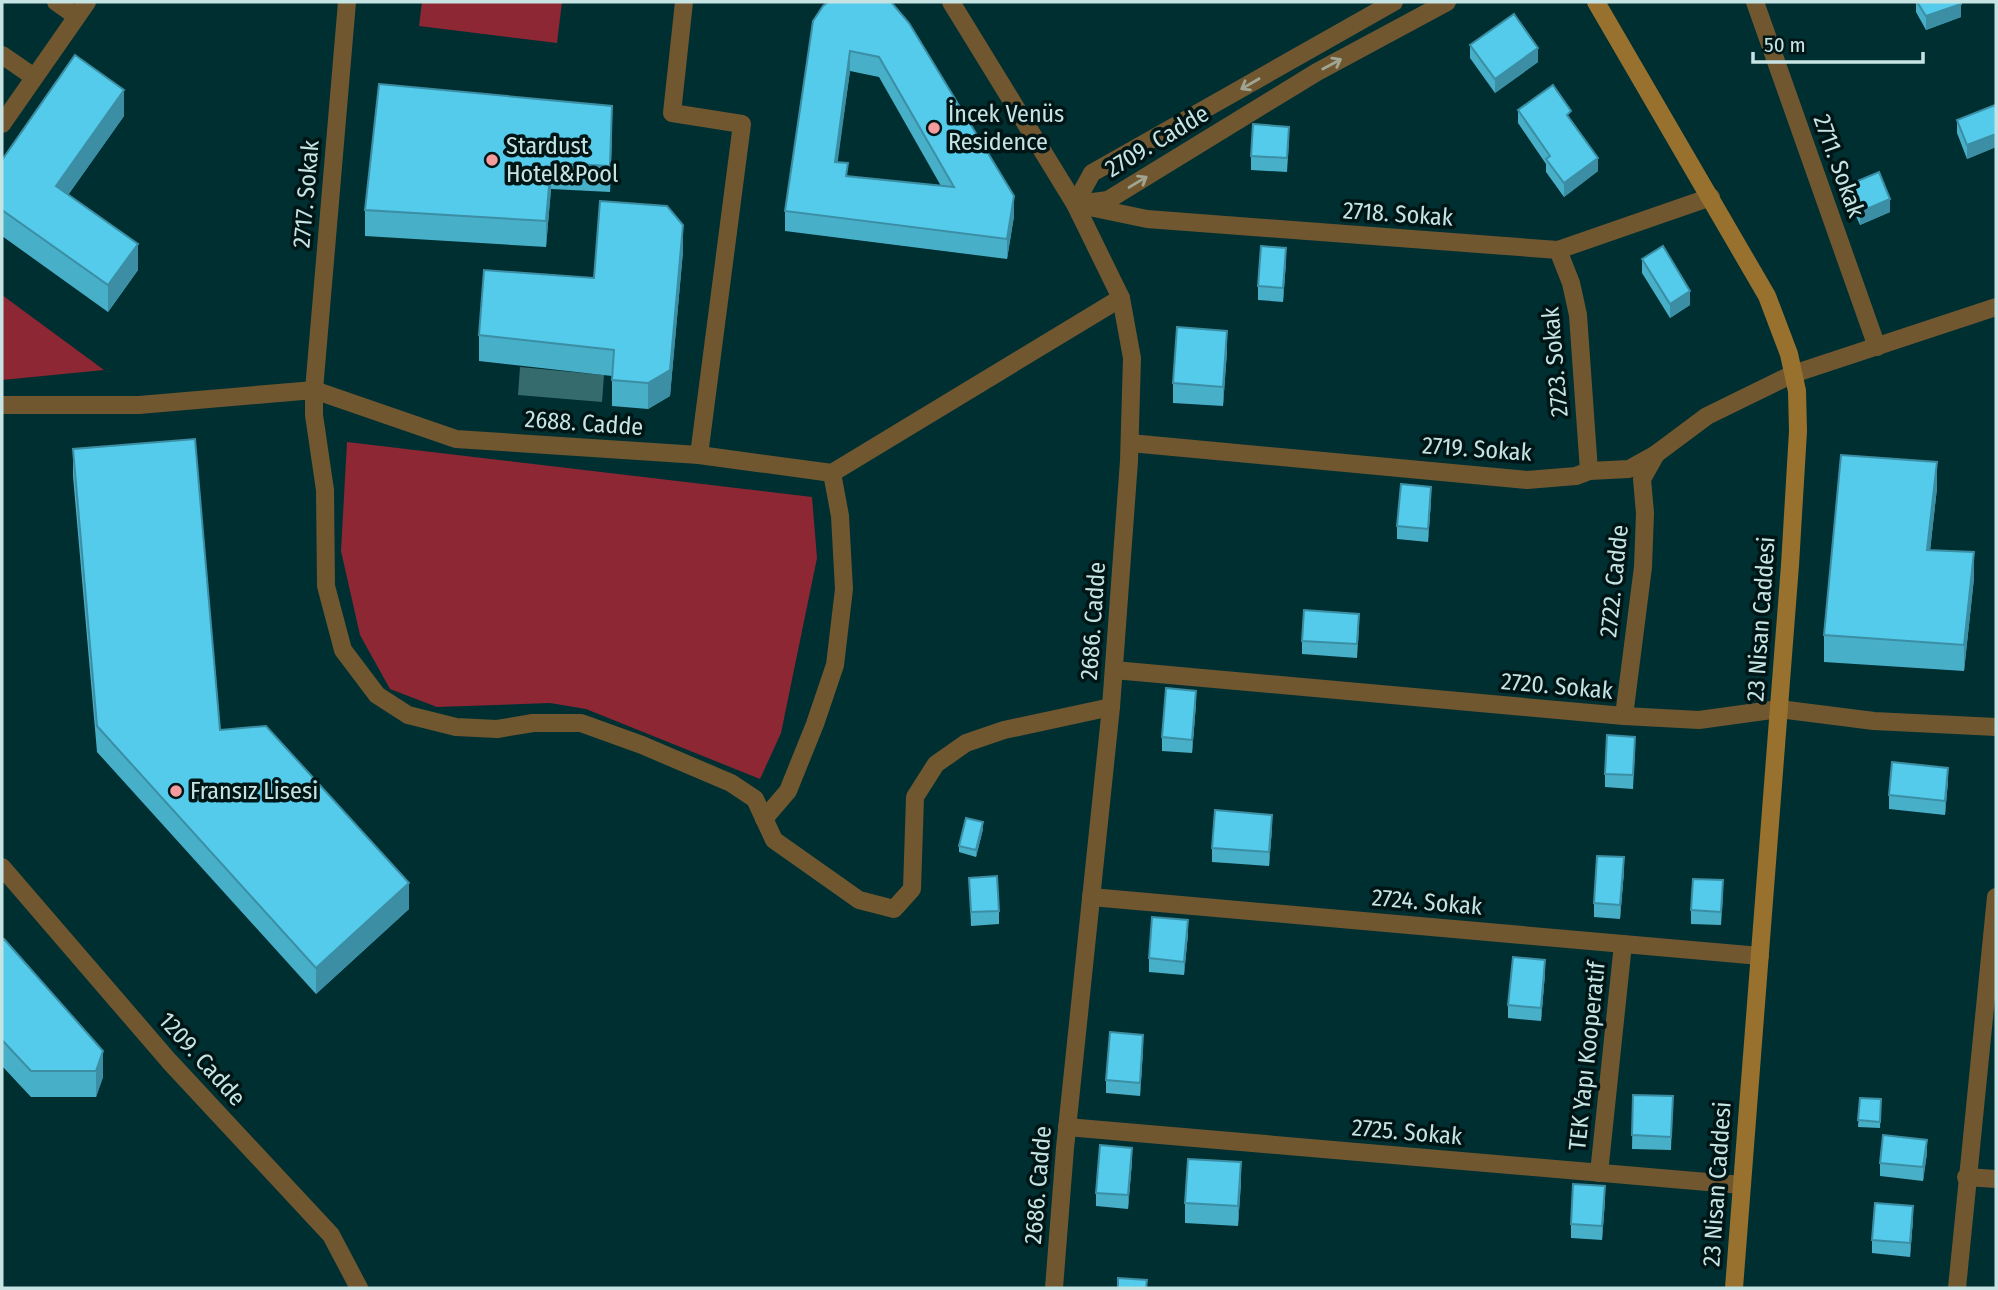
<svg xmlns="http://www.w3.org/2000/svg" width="1998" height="1290" font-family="'Fira Sans Condensed',sans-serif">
<rect width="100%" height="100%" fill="#002f31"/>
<g fill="#8d2734">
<path d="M422,2H562L557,43L419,26Z"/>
<path d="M2,295L104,370L2,380Z"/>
<path d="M347,442L812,497L817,558L781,733L760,779L586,709L550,703L437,707L390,689L360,635L341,551Z"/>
</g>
<path fill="#366b6d" d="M520,367L604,375L602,402L518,395Z"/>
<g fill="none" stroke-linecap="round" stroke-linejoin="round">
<g stroke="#705730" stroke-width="18">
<path d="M56,2L76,16"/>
<path d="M347,2L314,390V415L325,490L326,586L343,650L377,695L408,715L456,727L497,729L533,723H581L642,745L731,783L755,799L774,840L859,900L894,909L912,889L915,797L936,764L966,743L1004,730L1111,707"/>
<path d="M684,2L672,113L742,124L699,455"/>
<path d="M951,2L1075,204L1121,298L1132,358L1129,461L1111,707L1065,1148L1054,1288"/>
<path d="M1755,2L1877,347"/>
<path d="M2,55L34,77"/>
<path d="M2,124L87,2"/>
<path d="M1085,203L1108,200L1317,72L1447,2"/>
<path d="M1075,204L1147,219L1558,250L1711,197"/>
<path d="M1075,204L1092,173L1394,2"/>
<path d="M1558,250L1571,283L1578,315L1589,471"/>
<path d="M2,405H139L314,390L456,439L699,455L832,473L1121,298"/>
<path d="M1130,443L1527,480L1576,476L1589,471L1629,469L1656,454L1707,416L1793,374"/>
<path d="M1114,670L1624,716L1699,720L1779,709L1874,721L1996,727"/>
<path d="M1624,716L1643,567L1645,513L1642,479L1656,454"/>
<path d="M764,819L788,791L815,724L835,665L844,589L840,516L832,473"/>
<path d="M2,867L169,1061L331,1235L359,1288"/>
<path d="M1091,897L1760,956"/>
<path d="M1067,1127L1742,1185"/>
<path d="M1599,1173L1623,944"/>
<path d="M1966,1177L1996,1179"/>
<path d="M1957,1288L1996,897"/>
</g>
<path stroke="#705730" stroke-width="18" d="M1793,374L1996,307"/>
<path stroke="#98712e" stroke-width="18" d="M1596,2L1767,296L1789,354L1797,391L1798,431L1790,565L1734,1288"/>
</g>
<g fill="#48afc9" fill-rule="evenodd">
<path d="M891,2L1014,216L1007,259L785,231V211L813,21ZM850,71L879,77L941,186L848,176L837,162Z"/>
<path d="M1916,2H1961V17L1926,30L1916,12Z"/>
<path d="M1470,45L1538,62L1495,93L1470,58Z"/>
<path d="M1996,107V147L1967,159L1957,133V120Z"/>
<path d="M1518,110L1571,121L1598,171L1564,197L1546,172V164L1518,123Z"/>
<path d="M124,116L68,195L138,270L108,312L2,236V160Z"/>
<path d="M612,132L610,192L551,189L546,247L365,236V210Z"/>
<path d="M1289,140L1287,172L1251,170V156Z"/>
<path d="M1848,185L1890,212L1860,225L1848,198Z"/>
<path d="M683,251L670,396L648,409L612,406V376L479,361V335L594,278Z"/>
<path d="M1642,259L1690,305L1670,318L1642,273Z"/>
<path d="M1286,261L1283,302L1258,300V286Z"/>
<path d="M1227,351L1223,406L1173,403V383Z"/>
<path d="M73,449L220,730L409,909L316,994L97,752L73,476Z"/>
<path d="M1937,488L1930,551L1974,578L1964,671L1824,662V635Z"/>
<path d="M1431,500L1428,542L1397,539V526Z"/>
<path d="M1359,627L1357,658L1302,654V641Z"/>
<path d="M1196,704L1192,753L1162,751V737Z"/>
<path d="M1635,750L1633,789L1605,787V774Z"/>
<path d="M1948,781L1945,815L1889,809V795Z"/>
<path d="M1272,828L1269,866L1212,862V848Z"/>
<path d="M983,829L976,857L959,852V846Z"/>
<path d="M1624,871L1620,919L1594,917V903Z"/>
<path d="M969,878L999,911V924L971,926Z"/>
<path d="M1723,894L1721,925L1691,924V910Z"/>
<path d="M1188,934L1184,975L1149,972V958Z"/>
<path d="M2,941L103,1077L96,1097H31L2,1066Z"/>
<path d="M1545,973L1541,1021L1508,1018V1005Z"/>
<path d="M1143,1048L1140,1096L1106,1093V1080Z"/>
<path d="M1633,1095L1673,1096L1671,1150L1632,1149Z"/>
<path d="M1860,1098L1881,1099L1880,1128L1858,1127Z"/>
<path d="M1927,1153L1923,1181L1880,1176V1163Z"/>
<path d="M1132,1161L1128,1209L1096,1206V1193Z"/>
<path d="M1241,1182L1238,1226L1185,1223V1203Z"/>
<path d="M1605,1200L1602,1240L1571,1238V1224Z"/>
<path d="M1913,1219L1910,1257L1872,1253V1240Z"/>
</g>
<g fill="#3b8ea4">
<path d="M1961,4V17L1926,30V16Z"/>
<path d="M1538,48V62L1495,93V79Z"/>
<path d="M850,51V71L835,182V162Z"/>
<path d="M124,90V116L56,212V186Z"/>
<path d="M612,106V132L610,192V166Z"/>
<path d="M1996,134V147L1967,159V145Z"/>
<path d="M1598,158V171L1564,197V183Z"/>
<path d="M551,163V189L546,247V221Z"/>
<path d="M1014,196V216L1007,259V239Z"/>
<path d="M1890,199V212L1860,225V212Z"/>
<path d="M683,225V251L670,396L648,409V383Z"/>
<path d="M138,244V270L108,312V285Z"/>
<path d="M1286,248V261L1283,302V288Z"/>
<path d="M1690,291V305L1670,318V304Z"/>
<path d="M1227,331V351L1223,406V387Z"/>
<path d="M1937,462V488L1927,577V550Z"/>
<path d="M1431,487V500L1428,542V529Z"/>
<path d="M1974,552V578L1964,671V645Z"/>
<path d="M1196,691V704L1192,753V740Z"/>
<path d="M1948,768V781L1945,815V801Z"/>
<path d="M1272,815V828L1269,866V852Z"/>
<path d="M983,822V829L976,857V850Z"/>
<path d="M1624,857V871L1620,919V905Z"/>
<path d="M409,883V909L316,994V968Z"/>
<path d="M1188,920V934L1184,975V962Z"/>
<path d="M1545,960V973L1541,1021V1008Z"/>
<path d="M1143,1035V1048L1140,1096V1083Z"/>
<path d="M103,1051V1077L96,1097V1071Z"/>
<path d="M1927,1140V1153L1923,1181V1167Z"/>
<path d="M1132,1148V1161L1128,1209V1195Z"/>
<path d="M1241,1162V1182L1238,1226V1206Z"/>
<path d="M1605,1186V1200L1602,1240V1226Z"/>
<path d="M1913,1206V1219L1910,1257V1243Z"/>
</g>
<g fill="#54cbea" stroke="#3b8ea4" stroke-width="2" fill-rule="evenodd">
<path d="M828,2H891L909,23L1014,196L1007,239L785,211L813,21L823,6ZM850,51L879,57L954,187L846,176L848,163L835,162Z"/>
<path d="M1917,2H1961V4L1926,16Z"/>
<path d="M1514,14L1538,48L1495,79L1470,45Z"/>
<path d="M75,55L124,90L56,186L138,244L108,285L2,210V160Z"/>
<path d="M379,84L612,106L610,166L551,163L546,221L365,210Z"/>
<path d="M1553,85L1571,111L1567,115L1598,158L1564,183L1546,159L1550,156L1518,110Z"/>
<path d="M1995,105L1996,107V134L1967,145L1957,120Z"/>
<path d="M1253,124L1289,127L1287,158L1251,156Z"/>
<path d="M1879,172L1890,199L1860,212L1848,185Z"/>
<path d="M600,201L667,206L683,225L670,370L648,383L612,380L614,350L479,335L484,270L594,278Z"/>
<path d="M1261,246L1286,248L1283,288L1258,286Z"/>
<path d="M1663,246L1690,291L1670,304L1642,259Z"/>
<path d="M1177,327L1227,331L1223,387L1173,383Z"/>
<path d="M195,439L220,730L266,726L409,883L316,968L97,726L73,449Z"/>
<path d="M1841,455L1937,462L1927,550L1974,552L1964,645L1824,635Z"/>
<path d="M1401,484L1431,487L1428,529L1397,526Z"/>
<path d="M1304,610L1359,614L1357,644L1302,641Z"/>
<path d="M1166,688L1196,691L1192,740L1162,737Z"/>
<path d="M1607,735L1635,737L1633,775L1605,774Z"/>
<path d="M1892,762L1948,768L1945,801L1889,795Z"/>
<path d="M1215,810L1272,815L1269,852L1212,848Z"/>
<path d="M966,818L983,822L976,850L959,846Z"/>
<path d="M1597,856L1624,857L1620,905L1594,903Z"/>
<path d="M997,876L999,911L971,912L969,878Z"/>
<path d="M1693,879L1723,880L1721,912L1691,910Z"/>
<path d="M1152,917L1188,920L1184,962L1149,958Z"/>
<path d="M4,939L103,1051L96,1071H31L2,1040V941Z"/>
<path d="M1513,957L1545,960L1541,1008L1508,1005Z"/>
<path d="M1110,1032L1143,1035L1140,1083L1106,1080Z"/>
<path d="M1633,1095L1673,1096L1671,1137L1632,1135Z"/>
<path d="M1860,1098L1881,1099L1880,1122L1858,1120Z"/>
<path d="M1883,1135L1927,1140L1923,1167L1880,1163Z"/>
<path d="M1100,1145L1132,1148L1128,1195L1096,1193Z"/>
<path d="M1188,1159L1241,1162L1238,1206L1185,1203Z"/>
<path d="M1573,1184L1605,1186L1602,1226L1571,1224Z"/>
<path d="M1875,1203L1913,1206L1910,1243L1872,1240Z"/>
<path d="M1118,1278L1147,1280L1146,1288H1118Z"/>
</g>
<defs><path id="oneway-shaft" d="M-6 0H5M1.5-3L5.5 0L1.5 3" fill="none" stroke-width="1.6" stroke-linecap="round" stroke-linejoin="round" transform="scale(1.75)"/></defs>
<g stroke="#a0a593">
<use href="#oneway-shaft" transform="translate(1332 64) rotate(-28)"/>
<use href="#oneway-shaft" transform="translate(1250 84) rotate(150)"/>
<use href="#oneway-shaft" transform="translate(1138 182) rotate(-31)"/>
</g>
<g fill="#f59b9d" stroke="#001516" stroke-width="2.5">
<circle cx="934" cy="128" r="7"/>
<circle cx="492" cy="160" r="7"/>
<circle cx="176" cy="791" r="7"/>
</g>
<g text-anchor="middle" stroke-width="7" stroke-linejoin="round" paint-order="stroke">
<g font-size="24" fill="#c7e4e4" stroke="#001516" text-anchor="start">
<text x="948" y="122">İncek Venüs<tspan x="948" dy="28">Residence</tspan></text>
<text x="506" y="154">Stardust<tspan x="506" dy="28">Hotel&amp;Pool</tspan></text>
<text x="190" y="799">Fransız Lisesi</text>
</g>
<g font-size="24" fill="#c7e4e4" stroke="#001516">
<text transform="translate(1157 141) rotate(-31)" y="8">2709. Cadde</text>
<text transform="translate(1839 166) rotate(70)" y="8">2711. Sokak</text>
<text transform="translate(306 194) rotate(-85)" y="8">2717. Sokak</text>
<text transform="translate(1398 214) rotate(4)" y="8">2718. Sokak</text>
<text transform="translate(1555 362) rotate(-95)" y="8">2723. Sokak</text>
<text transform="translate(584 423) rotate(4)" y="8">2688. Cadde</text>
<text transform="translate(1477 449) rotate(4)" y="8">2719. Sokak</text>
<text transform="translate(1614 581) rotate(-84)" y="8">2722. Cadde</text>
<text transform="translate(1761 619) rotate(-86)" y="8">23 Nisan Caddesi</text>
<text transform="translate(1093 621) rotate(-86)" y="8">2686. Cadde</text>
<text transform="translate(1557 686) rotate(5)" y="8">2720. Sokak</text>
<text transform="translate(1427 902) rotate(5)" y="8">2724. Sokak</text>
<text transform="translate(1587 1056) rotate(-84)" y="8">TEK Yapı Kooperatif</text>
<text transform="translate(202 1059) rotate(48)" y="8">1209. Cadde</text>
<text transform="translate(1407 1132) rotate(5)" y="8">2725. Sokak</text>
<text transform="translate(1717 1184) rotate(-86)" y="8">23 Nisan Caddesi</text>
<text transform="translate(1038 1185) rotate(-85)" y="8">2686. Cadde</text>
</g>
</g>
<rect width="1998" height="1290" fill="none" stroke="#c7e4e4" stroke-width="7"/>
<path d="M1753 52v10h170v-10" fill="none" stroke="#c7e4e4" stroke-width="3.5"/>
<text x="1764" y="52" font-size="21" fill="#c7e4e4" stroke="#001516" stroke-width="5" paint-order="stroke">50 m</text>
</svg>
